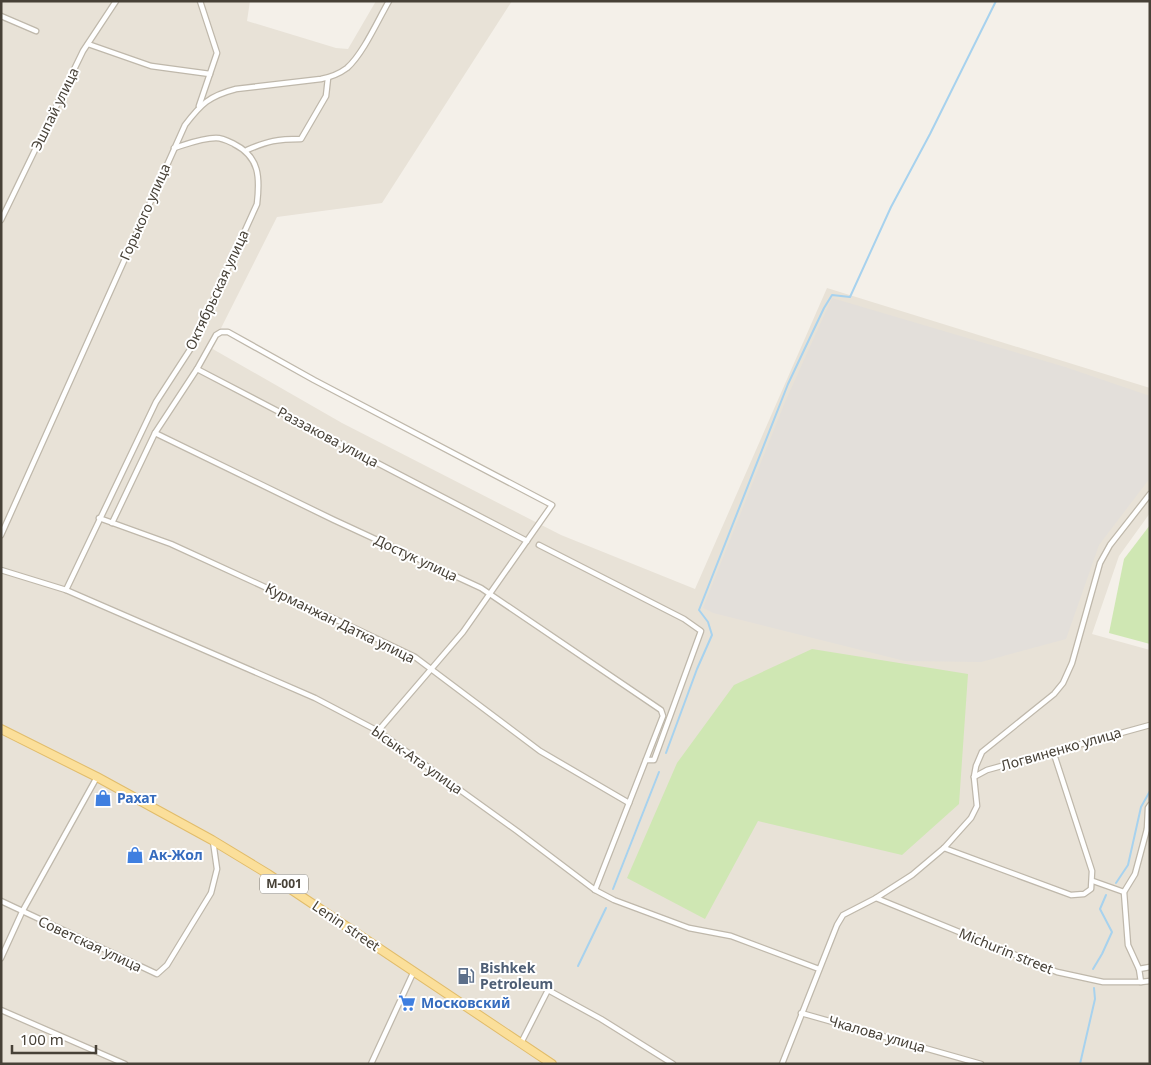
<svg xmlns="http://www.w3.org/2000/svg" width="1151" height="1065" font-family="'Noto Sans',sans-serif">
<rect width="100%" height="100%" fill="#f4f0e9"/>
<path fill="#e8e2d7" d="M1,1H250L247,21L336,48L348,49L376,1H512L382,203L277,217L211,348L342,423L561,535L695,589L827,288L1150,388V513L1119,556L1092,634L1150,650V1064H1Z"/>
<path fill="#e3dfda" d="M832,298L1065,367L1150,396V478L1099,545L1066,639L981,662L905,661L713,613L703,608L785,402Z"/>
<g fill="#cfe7b3">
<path d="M1150,525V644L1109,633L1124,559Z"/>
<path d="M812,649L968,674L959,804L902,855L758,821L705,919L627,878L677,763L734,685Z"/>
</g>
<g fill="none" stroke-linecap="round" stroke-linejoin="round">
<g stroke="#a7d2ee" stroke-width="2">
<path d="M666,753L697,669L712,635L708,622L699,610L788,384L824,308L832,295L850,297L891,207L930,134L996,1"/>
<path d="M1116,883L1128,865L1141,807L1150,791"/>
<path d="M613,889L659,772"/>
<path d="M578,966L606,908"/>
<path d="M1093,969L1102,954L1112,932L1100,909L1106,895"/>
<path d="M1080,1064L1095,999L1094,988"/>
</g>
<g stroke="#bfb8ab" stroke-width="7">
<g id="street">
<path d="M1,16L36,31"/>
<path d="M88,44L151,66L210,74"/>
<path d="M199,106L217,53L200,1"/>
<path d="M247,150C268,141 277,139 301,139L326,96L328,78"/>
<path d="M1,220L83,51L116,1"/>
<path d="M197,369L216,335L221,332H228L314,380L552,505L463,632L378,731"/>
<path d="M155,433L334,520L481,588L661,710L663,716L595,890"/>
<path d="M99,518L171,544L352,627L415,657L540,751L629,803"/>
<path d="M112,523L155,433L197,369L527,541"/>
<path d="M1,535L185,125C201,104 209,96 236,89L321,79C331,77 339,74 347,68C363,54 378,20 389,1"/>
<path d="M539,545L684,619L701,631L654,760H646"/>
<path d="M1,570L66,590L315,698L378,731L517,831L595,890L614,900L689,928L731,936L819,969"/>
<path d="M66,590L156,402L193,345L257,204C260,178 260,157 234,144C228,141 223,138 216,138C202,138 187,144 174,148"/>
<path d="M974,777L987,770L1150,725"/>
<path d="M1150,805L1148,808L1147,829H1150"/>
<path d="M944,848L1071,895L1084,894L1091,889L1092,871L1053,751"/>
<path d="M1093,881L1124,892"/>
<path d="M876,898L1057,972L1103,982H1141L1139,969L1150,967"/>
<path d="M1,901L157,974L167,965L211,893L217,869L213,841"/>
<path d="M1,958L22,912L97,777"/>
<path d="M1139,969L1128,945L1124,892L1135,874L1147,829"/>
<path d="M1141,982L1150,981"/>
<path d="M1,1010L125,1064"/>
<path d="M801,1013L981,1064"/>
<path d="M521,1043L548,990L601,1019L673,1064"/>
<path d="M371,1064L414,971"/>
<path d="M782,1064L837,925L843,915L876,898L912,875L944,848L971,818L977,806L974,777L976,766L982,752L1054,694L1063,683L1072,663L1100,563L1110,545L1150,494"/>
</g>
</g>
<g stroke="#e1bc6a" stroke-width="10">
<path id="primary" d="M1,729L97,777L212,840L268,874L552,1064"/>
</g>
<use href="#street" stroke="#fff" stroke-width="4.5"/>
<use href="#primary" stroke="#fbdf9a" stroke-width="8"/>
</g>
<defs>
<g id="shop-bare" transform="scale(1.35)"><path d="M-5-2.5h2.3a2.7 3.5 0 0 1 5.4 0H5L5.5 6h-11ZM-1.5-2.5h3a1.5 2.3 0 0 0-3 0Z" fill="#3f7fe0" stroke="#fff" stroke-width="2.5" paint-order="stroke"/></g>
<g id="fuel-bare" transform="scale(1.35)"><path d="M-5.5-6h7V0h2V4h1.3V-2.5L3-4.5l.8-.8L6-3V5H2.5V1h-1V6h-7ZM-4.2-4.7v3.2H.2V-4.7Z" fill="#5c6f8a" stroke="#fff" stroke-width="2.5" paint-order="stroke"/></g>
<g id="supermarket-bare" transform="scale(1.35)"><path d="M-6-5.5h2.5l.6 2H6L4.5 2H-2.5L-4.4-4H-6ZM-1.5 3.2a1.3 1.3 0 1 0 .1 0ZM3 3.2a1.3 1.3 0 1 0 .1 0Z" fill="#3f7fe0" stroke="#fff" stroke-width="2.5" paint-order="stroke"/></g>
</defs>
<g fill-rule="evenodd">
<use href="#shop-bare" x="103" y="798"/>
<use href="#shop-bare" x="135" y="855"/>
<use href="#fuel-bare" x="466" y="976"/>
<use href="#supermarket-bare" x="407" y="1003"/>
</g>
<g text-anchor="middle" stroke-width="4" stroke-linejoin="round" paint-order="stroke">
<rect fill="#fff" stroke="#7e7a73" stroke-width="1" x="260" y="874.5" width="48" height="19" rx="4"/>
<g font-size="12" font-weight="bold" fill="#474137">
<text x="284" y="888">М-001</text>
</g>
<g font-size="14" fill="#474137" stroke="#fff">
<text transform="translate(55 109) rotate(-64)" y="5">Эшпай улица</text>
<text transform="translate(145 212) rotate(-66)" y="5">Горького улица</text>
<text transform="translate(217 290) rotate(-65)" y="5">Октябрьская улица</text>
<text transform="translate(328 437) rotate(28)" y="5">Раззакова улица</text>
<text transform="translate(416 558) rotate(25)" y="5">Достук улица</text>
<text transform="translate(340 623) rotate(26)" y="5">Курманжан Датка улица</text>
<text transform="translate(1061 749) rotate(-16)" y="5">Логвиненко улица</text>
<text transform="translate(417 760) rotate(35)" y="5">Ысык-Ата улица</text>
<text transform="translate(346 926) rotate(34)" y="5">Lenin street</text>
<text transform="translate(90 944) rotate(25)" y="5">Советская улица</text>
<text transform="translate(1006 951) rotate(22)" y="5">Michurin street</text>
<text transform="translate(877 1034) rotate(16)" y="5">Чкалова улица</text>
</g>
<g font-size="14" font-weight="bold" fill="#366cbe" stroke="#fff" text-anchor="start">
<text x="117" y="803">Рахат</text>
<text x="149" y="860">Ак-Жол</text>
<text x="421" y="1008">Московский</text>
</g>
<g font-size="14" font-weight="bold" fill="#4e5e75" stroke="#fff" text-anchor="start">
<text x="480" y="973">Bishkek<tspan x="480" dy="16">Petroleum</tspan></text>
</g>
</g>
<rect width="1151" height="1065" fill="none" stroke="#474137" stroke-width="5"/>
<path d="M12 1045v8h84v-8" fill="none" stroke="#474137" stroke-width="2.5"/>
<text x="20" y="1045" font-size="15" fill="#474137" stroke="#ffffff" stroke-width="4" paint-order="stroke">100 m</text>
</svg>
